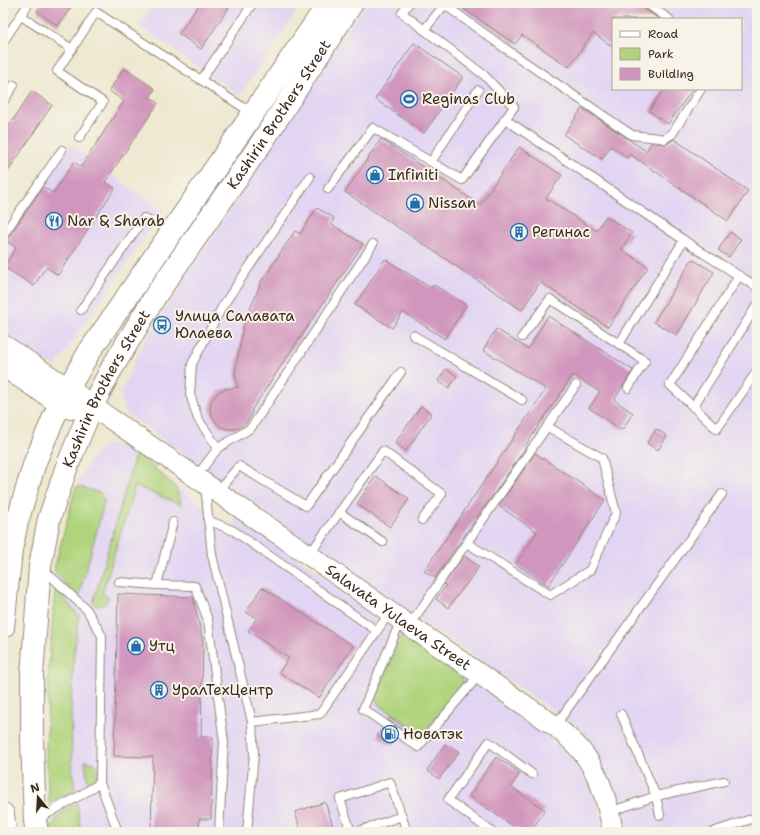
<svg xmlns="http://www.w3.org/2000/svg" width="760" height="835" font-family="'Shantell Sans',sans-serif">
<rect width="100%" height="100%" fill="#f7f3e8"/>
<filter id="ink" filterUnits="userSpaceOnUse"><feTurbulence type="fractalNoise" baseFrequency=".025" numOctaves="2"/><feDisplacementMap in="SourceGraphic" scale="8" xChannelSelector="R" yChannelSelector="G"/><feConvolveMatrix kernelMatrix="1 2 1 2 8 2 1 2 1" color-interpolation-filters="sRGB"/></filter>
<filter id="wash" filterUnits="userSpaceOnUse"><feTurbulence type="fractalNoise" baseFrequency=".012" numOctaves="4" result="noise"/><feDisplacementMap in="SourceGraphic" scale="16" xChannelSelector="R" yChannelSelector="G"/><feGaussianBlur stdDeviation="0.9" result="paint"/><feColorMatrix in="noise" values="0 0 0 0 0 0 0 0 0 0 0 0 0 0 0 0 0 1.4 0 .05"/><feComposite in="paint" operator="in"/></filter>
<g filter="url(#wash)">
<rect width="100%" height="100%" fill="#eee8d0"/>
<g fill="#e2d4f3" fill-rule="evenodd">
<path d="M155,3H302L240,96L139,26Z"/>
<path d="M365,3H757V831L754,832H621L607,776L594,750L578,731L562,716L401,607L126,413L121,399L124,385L146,339ZM613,19H741V89H613Z"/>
<path d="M69,145L163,210L55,367L3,331V239Z"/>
<path d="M109,444L136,452L175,486L232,526L238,516L544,731L577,765L592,788L600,811L604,832H52L49,804L46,751L49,662L55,588L54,570L75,490L81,476L96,451Z"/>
</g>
<g fill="#b0d47d" stroke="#767f4e">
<path d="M136,452L175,486L182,505L135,486L102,594L109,598L104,605L96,606L93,603Z"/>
<path d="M77,486L100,493L104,500V504L78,599L54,570L75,490Z"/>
<path d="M55,588L79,616L74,653L71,707L72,763L75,790L49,804L46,751L49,662Z"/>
<path d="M402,636L407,637L460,674L463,680V686L427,728L422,731L417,730L378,704L376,697L399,641Z"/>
<path d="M85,761L94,763L98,766L96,779L88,785Z"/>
<path d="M77,803L81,832H52L51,828L60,814Z"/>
</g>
<g id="blocks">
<g fill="#d196bd">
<path d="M42,3H74L58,26L37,11Z"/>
<path d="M200,3H232L201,49L179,34Z"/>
<path d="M455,3H641L643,8L659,19H613V47L593,33L569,67L522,35L515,44Z"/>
<path d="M414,43L463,77L424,133L375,99Z"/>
<path d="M124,68L155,89L150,97L158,103L105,182L115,188L58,275L46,267L34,286L4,267L16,248L5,240L8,238L43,187L53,193L74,162L81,167L124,101L109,91Z"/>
<path d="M664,89H693L668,124L649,111Z"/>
<path d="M32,91L52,105L3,179V135Z"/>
<path d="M582,108L646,151L651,143L663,144H667L674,139L748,191L728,221L630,154L628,158L611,146L602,159L564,135Z"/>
<path d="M381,139L480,205L519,147L562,175L546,198L596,231L606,216L632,233L621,249L648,267L608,327L540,282L522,310L345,192Z"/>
<path d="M317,208L334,218L331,224L363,244L252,409L251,415L247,422L242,426L235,429H228L221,427L216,422L212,416L210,409L211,402L215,396L219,392L225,389L238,387L235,374L243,327L261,282L295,231L300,234Z"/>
<path d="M730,232L741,239L729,257L718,250Z"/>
<path d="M385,259L431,288L434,285L466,305L445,339L403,312L392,328L355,305Z"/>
<path d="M692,259L714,272L677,335L654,322Z"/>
<path d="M548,316L633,370L614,400L633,413L622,430L589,408L600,392L573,375L525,446L526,447L490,500H489L435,578L424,571L546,389L483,350L496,329L528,349Z"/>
<path d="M446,369L457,376L449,388L438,381Z"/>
<path d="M421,406L431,414L406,451L395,443Z"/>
<path d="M656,429L667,436L658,450L647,443Z"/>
<path d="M535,453L605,500L548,586L516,564L537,532L499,506Z"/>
<path d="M376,476L409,499L390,527L357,504Z"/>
<path d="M464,556L479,567L448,608L436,599L446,586L444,584Z"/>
<path d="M262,587L353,646L319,698L279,672L289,658L248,631L257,618L246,612Z"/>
<path d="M118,594L193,597L203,642L201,737H213L211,819H199V832H151L153,757L114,756Z"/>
<path d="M390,718L404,727L402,729L388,720Z"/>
<path d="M382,729L396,738L391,745L377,736Z"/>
<path d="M445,744L449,747L450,746L459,752L439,779L427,770Z"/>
<path d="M496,757L520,773L511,787L545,810L530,832H522L469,796Z"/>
<path d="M325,802L335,832H301L295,812Z"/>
</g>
</g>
</g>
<g filter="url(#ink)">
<use href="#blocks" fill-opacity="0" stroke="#948977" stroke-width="1"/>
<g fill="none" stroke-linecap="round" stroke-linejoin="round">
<g stroke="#948977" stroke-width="10">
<g id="service">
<path d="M646,3L669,19"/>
<path d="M445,5L503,47L632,135L659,138L664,139L672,134L701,89"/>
<path d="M402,13L409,3"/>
<path d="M21,16L72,49L96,12L252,113"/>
<path d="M424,30L446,3"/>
<path d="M3,42L29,3"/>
<path d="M72,49L57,71L103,102L79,138"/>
<path d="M201,80L253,3"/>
<path d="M3,102L14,85"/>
<path d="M505,119L703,253L757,287"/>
<path d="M431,162L478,90"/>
<path d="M328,189L373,128L462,180L514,107L484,75L406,16"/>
<path d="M3,235L62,150"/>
<path d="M739,276L670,385L717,429L757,371"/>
<path d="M81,310L144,218L173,229"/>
<path d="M413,335L522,400"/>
<path d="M522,337L550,299L645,361L628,388"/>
<path d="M619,344L684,240"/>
<path d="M693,407L757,305"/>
<path d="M218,448L251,428L373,244"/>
<path d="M196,477L218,448L198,419L190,394L192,364L222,307L310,177"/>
<path d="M205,486L212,555L252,722L254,754L247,832"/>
<path d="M217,492L239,466L306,506L401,372"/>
<path d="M339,512L383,542"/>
<path d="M208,520L234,531L377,631"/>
<path d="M467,543L550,595L590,570L616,513L602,458L548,427"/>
<path d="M309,555L383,451L442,494L422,520"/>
<path d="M119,582L157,585L173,522"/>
<path d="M157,585L195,586L208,620L224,742L219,832"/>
<path d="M401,620L363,709L418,747L480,674"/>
<path d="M409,626L576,385"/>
<path d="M621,714L656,796L660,815"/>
<path d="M252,722L320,714L390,612"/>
<path d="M555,726L722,494"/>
<path d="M100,783L118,832"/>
<path d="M609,812L656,796L724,781"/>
<path d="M38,819L81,795L100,783L102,636L87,610L42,568"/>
<path d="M351,832L340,799L390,782L407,832"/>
<path d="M356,832L402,816"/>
<path d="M492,832L448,800L489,742L532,774"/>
<path d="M713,832L757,817"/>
</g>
</g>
<g stroke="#948977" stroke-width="22">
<g id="tertiary">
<path id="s1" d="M92,406L309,555L401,620L555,726C562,732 569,738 576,745C599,769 607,800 613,832"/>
</g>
</g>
<g stroke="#948977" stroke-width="24">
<g id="secondary">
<path d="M3,346L79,397"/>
<path d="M3,365L60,403L71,408"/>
<path d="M3,627L11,550L17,522L35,462L60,403L89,352L329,3"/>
<path d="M3,814L5,832"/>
<path id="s2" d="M37,832L35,821L32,740V675L40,566L49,519L66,469L92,406L112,368L156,295L262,142L352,3"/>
</g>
</g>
<use href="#service" stroke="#fff" stroke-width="8"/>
<use href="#tertiary" stroke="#fff" stroke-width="20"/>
<use href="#secondary" stroke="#fff" stroke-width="22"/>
</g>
</g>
<defs>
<g id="stadium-ring" transform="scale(0.9)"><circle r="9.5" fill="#f7f3e8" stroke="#1f6fb2" stroke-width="1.5"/><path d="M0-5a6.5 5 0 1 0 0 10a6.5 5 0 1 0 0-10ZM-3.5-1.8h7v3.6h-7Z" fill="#1f6fb2"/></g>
<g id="shop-ring" transform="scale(0.9)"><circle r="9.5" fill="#f7f3e8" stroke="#1f6fb2" stroke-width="1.5"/><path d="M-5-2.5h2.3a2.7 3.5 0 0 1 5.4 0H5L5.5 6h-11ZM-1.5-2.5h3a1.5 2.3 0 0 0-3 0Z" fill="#1f6fb2"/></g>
<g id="restaurant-ring" transform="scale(0.9)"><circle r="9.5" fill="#f7f3e8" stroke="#1f6fb2" stroke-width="1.5"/><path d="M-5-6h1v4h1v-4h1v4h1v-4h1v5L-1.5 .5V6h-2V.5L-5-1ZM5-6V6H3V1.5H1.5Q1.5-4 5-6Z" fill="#1f6fb2"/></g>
<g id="building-ring" transform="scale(0.9)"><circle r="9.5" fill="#f7f3e8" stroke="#1f6fb2" stroke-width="1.5"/><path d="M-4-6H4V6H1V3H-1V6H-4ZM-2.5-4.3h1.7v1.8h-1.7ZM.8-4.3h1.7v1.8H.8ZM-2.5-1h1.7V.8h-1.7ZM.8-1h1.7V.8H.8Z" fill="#1f6fb2"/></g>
<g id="bus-ring" transform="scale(0.9)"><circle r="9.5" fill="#f7f3e8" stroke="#1f6fb2" stroke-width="1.5"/><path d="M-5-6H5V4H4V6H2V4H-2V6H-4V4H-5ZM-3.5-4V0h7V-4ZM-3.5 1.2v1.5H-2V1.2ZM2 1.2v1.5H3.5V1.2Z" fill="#1f6fb2"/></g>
<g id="fuel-ring" transform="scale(0.9)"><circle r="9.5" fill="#f7f3e8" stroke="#1f6fb2" stroke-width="1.5"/><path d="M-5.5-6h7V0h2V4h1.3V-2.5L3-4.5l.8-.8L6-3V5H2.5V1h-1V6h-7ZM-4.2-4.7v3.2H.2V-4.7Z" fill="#1f6fb2"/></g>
</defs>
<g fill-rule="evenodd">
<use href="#stadium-ring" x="409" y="99"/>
<use href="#shop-ring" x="375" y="175"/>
<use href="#shop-ring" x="415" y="203"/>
<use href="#restaurant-ring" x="54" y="221"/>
<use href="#building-ring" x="519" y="232"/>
<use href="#bus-ring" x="162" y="325"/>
<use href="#shop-ring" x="136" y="646"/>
<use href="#building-ring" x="159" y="690"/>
<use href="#fuel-ring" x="390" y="734"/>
</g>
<g text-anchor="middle" stroke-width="4" stroke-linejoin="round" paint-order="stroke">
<g font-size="15" fill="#3b2a1e" stroke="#f7f3e8" text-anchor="start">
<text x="422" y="104">Reginas Club</text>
<text x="388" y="180">Infiniti</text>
<text x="428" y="208">Nissan</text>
<text x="67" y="226">Nar &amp; Sharab</text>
<text x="532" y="237">Регинас</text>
<text x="175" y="321">Улица Салавата<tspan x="175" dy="17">Юлаева</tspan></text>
<text x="149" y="651">Утц</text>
<text x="172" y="695">УралТехЦентр</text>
<text x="403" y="739">Новатэк</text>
</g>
<g font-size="15" fill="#3b2a1e" stroke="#f7f3e8">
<text dy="5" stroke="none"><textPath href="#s2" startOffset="782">Kashirin Brothers Street</textPath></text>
<text dy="5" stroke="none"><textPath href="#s2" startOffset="457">Kashirin Brothers Street</textPath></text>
<text dy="5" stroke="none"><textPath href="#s1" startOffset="372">Salavata Yulaeva Street</textPath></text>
</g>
</g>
<rect width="760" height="835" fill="none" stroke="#f7f3e8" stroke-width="16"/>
<rect x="612" y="18" width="130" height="72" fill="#f7f3e8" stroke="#aca397"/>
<rect x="620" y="31" width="20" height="6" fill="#ffffff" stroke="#aca397"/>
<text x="648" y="38" font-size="12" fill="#3b2a1e">Road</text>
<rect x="620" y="48" width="20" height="12" fill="#b0d47d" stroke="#aca397"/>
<text x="648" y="58" font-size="12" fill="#3b2a1e">Park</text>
<rect x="620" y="68" width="20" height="12" fill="#d196bd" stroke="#aca397"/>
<text x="648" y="78" font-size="12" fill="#3b2a1e">Building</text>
<g transform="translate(38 797) rotate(342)" stroke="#f7f3e8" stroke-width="3" paint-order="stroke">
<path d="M0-3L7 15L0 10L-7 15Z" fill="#3b2a1e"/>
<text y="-6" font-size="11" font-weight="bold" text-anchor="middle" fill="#3b2a1e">N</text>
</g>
</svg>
